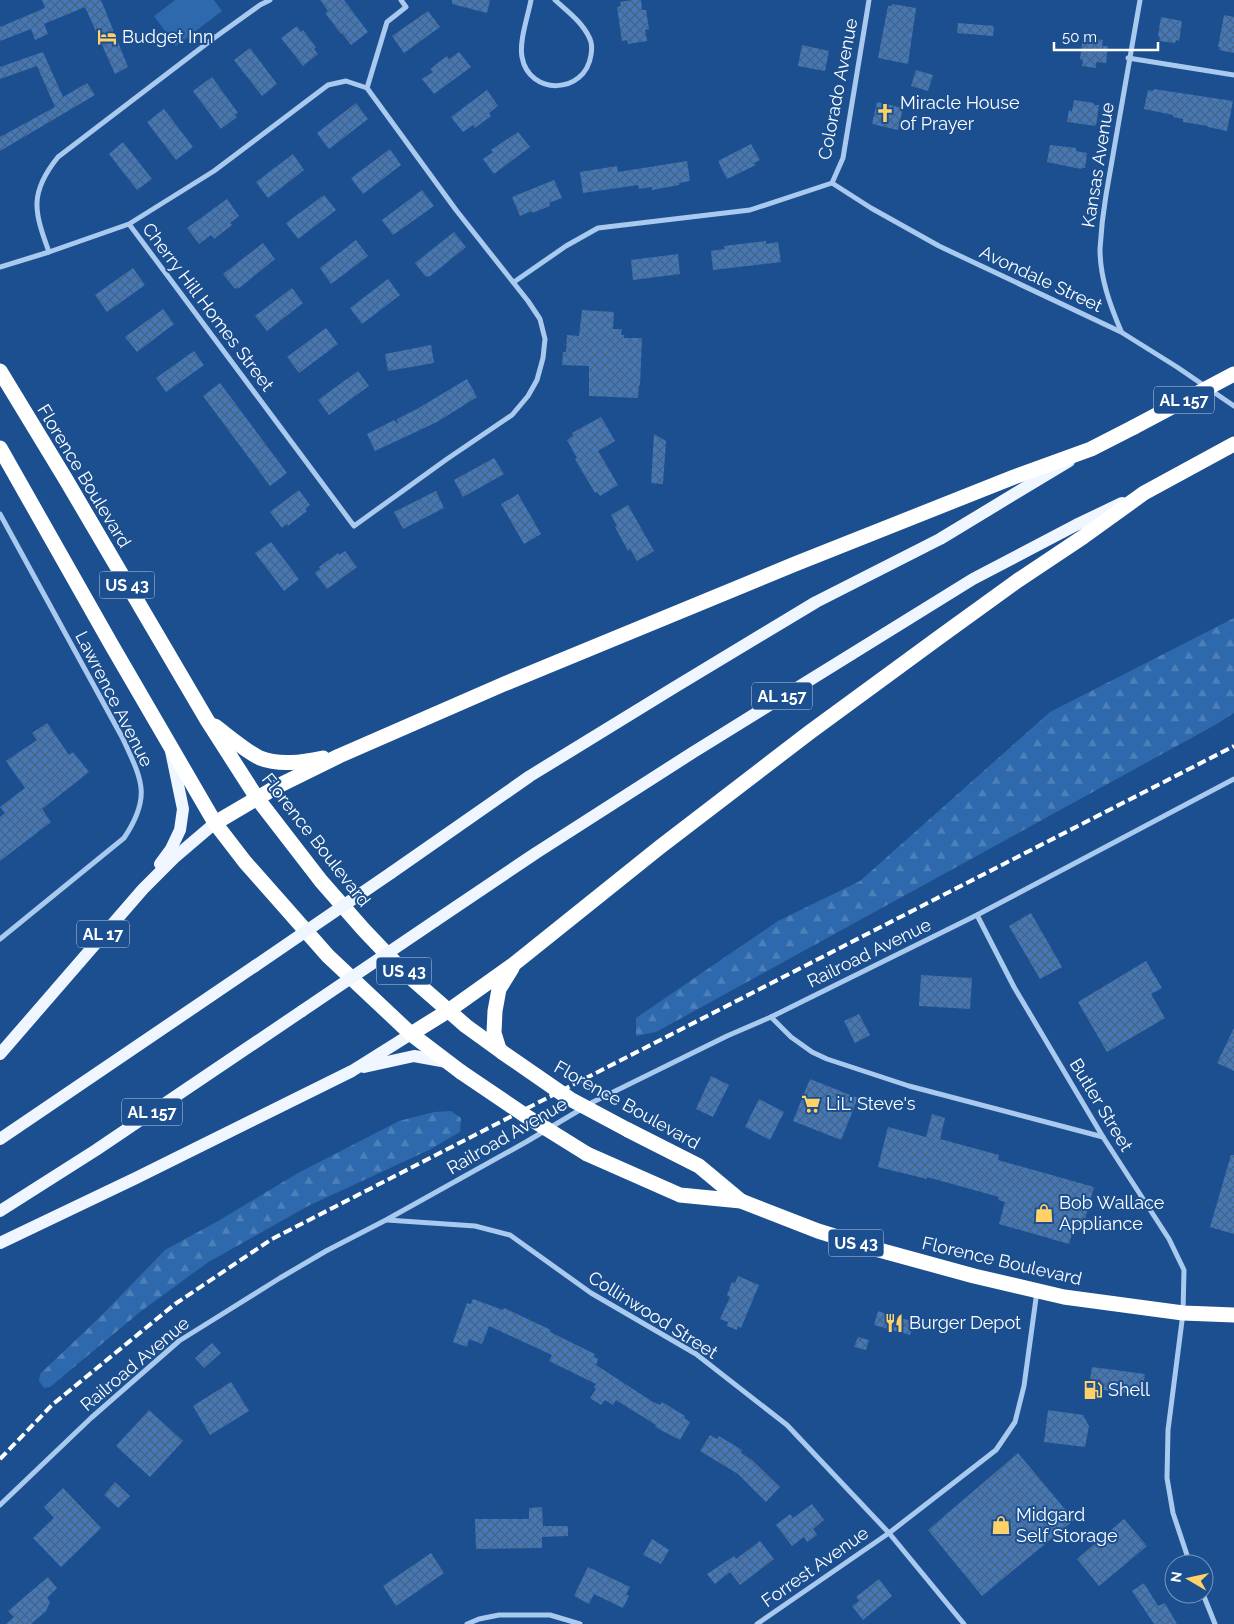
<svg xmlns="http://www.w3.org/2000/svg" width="1234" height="1624" font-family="Raleway,sans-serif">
<defs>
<pattern id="forest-firs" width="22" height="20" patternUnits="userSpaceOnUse" patternTransform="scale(1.25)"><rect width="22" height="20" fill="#2e69ad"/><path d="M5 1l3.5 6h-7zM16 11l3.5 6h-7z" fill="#4d80b9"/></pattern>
<pattern id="building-cross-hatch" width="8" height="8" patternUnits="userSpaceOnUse" patternTransform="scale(1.25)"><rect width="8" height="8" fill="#4478b7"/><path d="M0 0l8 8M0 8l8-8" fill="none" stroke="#486282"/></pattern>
</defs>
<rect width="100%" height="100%" fill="#1b4f8f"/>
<g fill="url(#forest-firs)">
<path d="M1234,618V713L1215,725L656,1032L636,1036V1018L778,921L860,881L1050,712Z"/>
<path d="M451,1111L461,1118L460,1132L429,1150L308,1206L207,1263L140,1312L50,1387L44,1388L39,1381L40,1374L102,1315L165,1250L218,1221L298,1173L399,1121L434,1112Z"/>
</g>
<path fill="#2e69ad" d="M175,0H214L222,11L176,46L154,16Z"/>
<g fill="url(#building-cross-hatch)">
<path d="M42,0H101L128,67L115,74L85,7L44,24L48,34L35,40L31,29L0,41V27L45,8Z"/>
<path d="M320,0H344L368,32L351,45L342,33L341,34L325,13L328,11Z"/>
<path d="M452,0H490L487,13L452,4Z"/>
<path d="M632,0H641L642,10H646L649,29L645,30L647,41L628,44L627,40L622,41L617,7L621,6L620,2Z"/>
<path d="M892,4L916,8L908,64L878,58L888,6H892Z"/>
<path d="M428,11L440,27L404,53L392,36Z"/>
<path d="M1224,15L1234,17V53L1219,50L1220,47H1218Z"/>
<path d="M1161,17L1182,21L1179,41L1176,40L1175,43L1159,41L1160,37L1158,36Z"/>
<path d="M958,23L994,26L993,36L957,33Z"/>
<path d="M297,26L301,32L303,30L316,47L314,49L318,54L303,66L281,38Z"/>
<path d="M1083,37L1103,40L1102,46H1108L1106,63L1096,62V68L1082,66L1083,60L1080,59Z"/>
<path d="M802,45L829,51L825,71L798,66Z"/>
<path d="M250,48L277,84L262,96L234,60Z"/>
<path d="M43,52L63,97L87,83L95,95L0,151V137L55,107L37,66L0,79V67Z"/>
<path d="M459,52L471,67L434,94L422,79L433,72L430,69L447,56L449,59Z"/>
<path d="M916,70L933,75L928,91L911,86Z"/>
<path d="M212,77L238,113L235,115L237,117L221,129L193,91Z"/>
<path d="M1154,89L1233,101L1227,131L1208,127V126L1183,122V119L1173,117V115L1144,109L1148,90L1153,91Z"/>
<path d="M487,90L498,106L489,113L491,116L475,128L473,125L463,132L451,117Z"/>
<path d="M1074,100L1094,103V105H1099L1096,126L1067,122L1069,110L1072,111Z"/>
<path d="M877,102L903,108L898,130L872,124Z"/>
<path d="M356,103L368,119L329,149L317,133Z"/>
<path d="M164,109L193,147L176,160L147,122Z"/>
<path d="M518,132L530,147L494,174L483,159L493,152L491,150Z"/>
<path d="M123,142L152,179L137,190L109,154Z"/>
<path d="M751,144L760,160L754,163L756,165L727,179L718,161Z"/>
<path d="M1050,145L1076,148V151L1087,153L1085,168H1082L1081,169L1047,162Z"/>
<path d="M390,149L401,165L363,194L351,178Z"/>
<path d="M293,154L304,170L268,198L256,182Z"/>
<path d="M687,161L690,181L679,183V185L652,190V187L639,189L638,185L583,193L580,172L617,166L618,172Z"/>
<path d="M554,180L562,198L549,203L550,206L532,213V211L520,216L512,197Z"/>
<path d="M422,190L434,206L393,235L382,220Z"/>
<path d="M324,195L336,210L298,239L286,223Z"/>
<path d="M227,199L239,216L230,223L232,225L214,239L211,235L199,244L187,228Z"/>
<path d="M454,232L466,247L429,277L428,276L426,277L415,263Z"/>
<path d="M356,240L368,256L331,284L320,268Z"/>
<path d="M766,241V244L778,242L781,262L713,270L711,251L725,249L724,246Z"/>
<path d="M263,243L275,259L238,289L237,287L235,289L223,274Z"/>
<path d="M678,254L680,274L633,280L631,260Z"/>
<path d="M133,268L145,285L107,312L95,295Z"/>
<path d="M388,279L400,295L362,324L350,308Z"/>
<path d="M292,288L303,303L267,331L255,316Z"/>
<path d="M163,309L174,324L137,352L125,337Z"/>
<path d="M582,310L614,312L613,329H622L621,335H624V338H642L640,385H639L638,398L589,396V366L562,365L563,352H566L567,335L579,336Z"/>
<path d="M326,328L338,344L299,373L287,357Z"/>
<path d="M431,345L434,363L388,371L385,354Z"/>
<path d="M194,351L204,365L166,392L156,378Z"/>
<path d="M358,371L369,386L329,415L318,400Z"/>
<path d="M467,379L477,397L437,422L375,451L367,434L394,420L398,424L397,419L417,409Z"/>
<path d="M220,383L287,473L270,486L203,396Z"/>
<path d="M601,417L615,441L598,451L618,485L600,496L597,492L595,493L575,459L577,458L567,440L573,436L572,433Z"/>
<path d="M654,434L666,441L663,484L651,483Z"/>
<path d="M494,458L504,474L463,497L454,480Z"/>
<path d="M299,490L310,505L305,509L307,511L288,526L287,524L282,528L270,512Z"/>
<path d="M436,491L444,508L403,529L394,512Z"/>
<path d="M518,494L541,534L524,544L501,504Z"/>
<path d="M628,505L654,551L637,561L630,549L628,551L615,527L617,526L611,515Z"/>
<path d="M271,542L299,579L284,591L255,553Z"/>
<path d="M345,551L357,567L327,589L315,573L320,569L319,567L338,553L339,555Z"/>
<path d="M47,723L69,755L73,752L89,772L42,809L51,822L0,861V817L5,813L0,807L25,788L6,761L37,740L32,733Z"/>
<path d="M1031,913L1062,967L1040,979L1009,926Z"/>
<path d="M1146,961L1162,988L1151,994L1165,1018L1107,1052L1078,1002Z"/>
<path d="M921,975L972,978L970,1009L919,1006Z"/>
<path d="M859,1014L870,1035L855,1043L844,1021Z"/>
<path d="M1234,1028V1071L1217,1063Z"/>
<path d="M711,1076L729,1085L713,1117L696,1109Z"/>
<path d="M810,1079L858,1098L841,1140L793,1121Z"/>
<path d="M759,1099L784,1112L770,1140L745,1127Z"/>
<path d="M932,1114L945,1118L940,1139L999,1155L998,1160L1094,1187L1083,1226L1075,1224L1069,1244L999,1224L1005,1202L998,1200L999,1197L927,1177V1179L878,1167L888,1127L926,1137Z"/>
<path d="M1231,1155H1234V1234L1210,1227Z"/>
<path d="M738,1276L759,1285L741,1328L738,1326L737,1330L727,1326L728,1322L720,1319L730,1297L727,1295L732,1282L735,1283Z"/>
<path d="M473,1299L503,1310L504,1308L551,1330L550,1332L595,1354L594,1357L598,1359L596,1365L653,1402L660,1405L662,1402L685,1416L684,1418L690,1422L680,1440L655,1427L656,1425L616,1400L613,1405L605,1400L601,1405L590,1398L596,1389L594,1387L596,1384L549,1361L552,1355L489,1326L482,1344L469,1339L467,1347L453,1342L467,1303L471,1304Z"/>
<path d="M878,1311L914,1322L910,1335L874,1325Z"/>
<path d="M858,1337L869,1340L866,1350L854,1347Z"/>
<path d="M212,1343L221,1353L204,1368L195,1358Z"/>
<path d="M1092,1367L1145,1374L1142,1395L1089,1388Z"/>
<path d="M231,1382L249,1411L210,1435L193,1406Z"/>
<path d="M149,1410L183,1441L150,1477L116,1446Z"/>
<path d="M1048,1410L1083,1415L1089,1426L1085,1447L1044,1442Z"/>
<path d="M710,1435L717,1439L719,1436L742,1450L741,1453L752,1460L780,1487L766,1502L738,1474L700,1451Z"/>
<path d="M1018,1453L1074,1520L982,1596L928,1530Z"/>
<path d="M115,1482L130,1496L118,1508L104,1495Z"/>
<path d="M63,1488L101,1528L61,1567L33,1538L54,1518L44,1507Z"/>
<path d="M812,1504L824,1520L813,1529L817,1535L807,1542L804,1537L792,1546L776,1525L790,1514L793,1518Z"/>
<path d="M542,1507L543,1526H568V1536L542,1537V1548L476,1549L475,1519H529V1508Z"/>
<path d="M1124,1519L1147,1546L1099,1586L1077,1559Z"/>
<path d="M652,1539L669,1550L661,1564L643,1555Z"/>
<path d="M760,1541L774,1559L740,1585L730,1572L715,1584L707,1574L734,1556L736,1559Z"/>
<path d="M431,1553L444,1573L396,1606L383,1586Z"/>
<path d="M588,1567L630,1587L626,1594L629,1596L623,1608L594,1594L589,1604L574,1596Z"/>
<path d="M48,1577L57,1588L47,1598L50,1602L46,1611L31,1624H6L14,1617L8,1611Z"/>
<path d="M879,1579L892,1596L863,1620L852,1606L859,1601L856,1597Z"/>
<path d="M1144,1583L1158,1606L1165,1603L1177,1624H1154L1132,1591Z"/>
</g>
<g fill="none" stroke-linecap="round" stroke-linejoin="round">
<g stroke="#a9c9ee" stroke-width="5">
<path d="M531,0C528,16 519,41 522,57C529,96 585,95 591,55C592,49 592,42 589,37C582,22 567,11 555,0"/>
<path d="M1128,58L1234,75"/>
<path d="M367,88L387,22L406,7L401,0"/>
<path d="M832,183L871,208L939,246L1121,332L1177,367L1234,406"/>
<path d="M832,183L843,158L869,0"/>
<path d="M49,252C34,211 29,193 58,157L214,38L260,5L270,0"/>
<path d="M0,267L49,252L129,224L214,171L328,85L346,81L367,88L456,210L528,301L540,319L545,339L543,358L537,380L528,396L512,415L447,459L354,526L129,224"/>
<path d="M514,282L566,246L598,228L750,210L832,183"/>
<path d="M1121,331C1110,305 1100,278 1100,249C1101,231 1103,213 1106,195L1140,0"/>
<path d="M0,514L122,737C142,780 152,796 124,838L0,939"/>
<path d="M977,915L1014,987L1103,1137L1169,1239L1184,1270L1183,1313L1168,1430L1167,1478L1173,1513L1190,1564"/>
<path d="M771,1017L791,1037L812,1052L827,1059L909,1086L1103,1137"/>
<path d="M387,1220L475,1226L510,1235L591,1293L696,1354L787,1425L889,1533L964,1624"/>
<path d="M0,1505L91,1418L179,1341L280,1278L326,1251L386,1220L526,1142L593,1102L727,1036L771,1017L977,915L1234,779"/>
<path d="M1203,1594L1215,1624"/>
<path d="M467,1624L479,1619L499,1615H550L580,1624"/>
<path d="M757,1624L889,1533L996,1450L1015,1422L1024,1386L1037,1291"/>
</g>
<g stroke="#f0f6ff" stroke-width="12">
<path d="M160,864L171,849L180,830L183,809L171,751"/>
<path d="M391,873L530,776L675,687L816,602L940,539L1069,461"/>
<path d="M435,921L536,853L692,753L973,579L1076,525L1122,503"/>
<path d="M0,1054L143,889L174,858L215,823"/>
<path d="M364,1067L414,1056L447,1062"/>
<path d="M0,1139L255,966"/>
<path d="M0,1211L96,1150L302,1011"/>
<path d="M0,1243L136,1178L352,1071L411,1034"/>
</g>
<g stroke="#fff" stroke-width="15">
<path d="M0,371L65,478L207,720L257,798L321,881L363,929L402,970L466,1026L502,1052"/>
<path d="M0,448L111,644L215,823L245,862L328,956L411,1034L461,1072"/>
<path d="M215,726C227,735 247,752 260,758C280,766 303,762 323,758"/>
<path d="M215,823L278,786L339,756L504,684L795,564L1014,477L1091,449L1134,427"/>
<path d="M411,1034L448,1011L514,964L660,847L810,732L941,636L1017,581L1083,537L1144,493L1234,444"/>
<path d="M499,1049L494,1033L495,1011L499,989L512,968"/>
<path d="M628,1130L699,1166L741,1201"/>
<path d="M587,1154L680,1195L741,1201L818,1231L879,1250L974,1276L1064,1297L1183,1313L1234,1315"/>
</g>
<path stroke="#fff" stroke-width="4" stroke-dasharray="9 4" stroke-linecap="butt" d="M0,1459L52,1405L175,1304L272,1239L1234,746"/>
<g stroke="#f0f6ff" stroke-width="12">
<path d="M255,966L391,873"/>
<path d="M302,1011L435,921"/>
</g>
<g stroke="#fff" stroke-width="15">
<path d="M1134,427L1234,374"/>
<path d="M502,1052L570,1099L628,1130"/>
<path d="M461,1072L526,1116L587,1154"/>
</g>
</g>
<defs>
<g id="hotel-bare" transform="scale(1.5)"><path d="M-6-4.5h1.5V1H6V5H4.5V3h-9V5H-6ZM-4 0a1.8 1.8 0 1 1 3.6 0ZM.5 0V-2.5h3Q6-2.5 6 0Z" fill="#ffd166" stroke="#1b4f8f" stroke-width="2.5" paint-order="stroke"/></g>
<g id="church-bare" transform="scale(1.5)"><path d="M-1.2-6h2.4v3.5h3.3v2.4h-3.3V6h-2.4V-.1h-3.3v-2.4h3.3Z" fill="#ffd166" stroke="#1b4f8f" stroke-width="2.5" paint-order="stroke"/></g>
<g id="supermarket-bare" transform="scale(1.5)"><path d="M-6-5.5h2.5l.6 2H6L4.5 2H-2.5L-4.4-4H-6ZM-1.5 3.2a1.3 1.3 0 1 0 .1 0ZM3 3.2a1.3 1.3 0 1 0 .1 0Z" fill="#ffd166" stroke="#1b4f8f" stroke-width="2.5" paint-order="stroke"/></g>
<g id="shop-bare" transform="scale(1.5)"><path d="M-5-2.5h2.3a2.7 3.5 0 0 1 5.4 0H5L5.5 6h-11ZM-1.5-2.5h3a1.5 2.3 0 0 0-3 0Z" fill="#ffd166" stroke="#1b4f8f" stroke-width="2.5" paint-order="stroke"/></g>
<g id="restaurant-bare" transform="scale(1.5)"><path d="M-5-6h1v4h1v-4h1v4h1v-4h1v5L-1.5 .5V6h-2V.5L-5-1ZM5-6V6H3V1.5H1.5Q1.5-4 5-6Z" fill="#ffd166" stroke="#1b4f8f" stroke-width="2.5" paint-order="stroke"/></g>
<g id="fuel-bare" transform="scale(1.5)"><path d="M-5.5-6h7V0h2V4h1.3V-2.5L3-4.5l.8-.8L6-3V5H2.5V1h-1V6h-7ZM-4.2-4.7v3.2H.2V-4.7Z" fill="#ffd166" stroke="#1b4f8f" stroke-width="2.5" paint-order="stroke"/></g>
</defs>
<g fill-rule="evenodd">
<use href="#hotel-bare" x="107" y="37"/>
<use href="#church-bare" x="885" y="113"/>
<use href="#supermarket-bare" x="811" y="1104"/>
<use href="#shop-bare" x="1044" y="1213"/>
<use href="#restaurant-bare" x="894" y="1323"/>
<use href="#fuel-bare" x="1093" y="1390"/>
<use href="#shop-bare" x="1001" y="1525"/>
</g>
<g text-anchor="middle" stroke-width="4" stroke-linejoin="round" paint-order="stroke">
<g fill="#1b4f8f" stroke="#bbcadd" stroke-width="1">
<rect x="1154" y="386.5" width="60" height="27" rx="4"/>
<rect x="99.5" y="571.5" width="55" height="27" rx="4"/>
<rect x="752" y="682.5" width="60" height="27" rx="4"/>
<rect x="77" y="920.5" width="52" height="27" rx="4"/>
<rect x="376.5" y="957.5" width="55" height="27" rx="4"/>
<rect x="122" y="1098.5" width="60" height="27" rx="4"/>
<rect x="828.5" y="1229.5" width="55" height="27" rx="4"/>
</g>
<g font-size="16" font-weight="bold" fill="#fff">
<text x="1184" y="406">AL 157</text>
<text x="127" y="591">US 43</text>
<text x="782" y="702">AL 157</text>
<text x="103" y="940">AL 17</text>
<text x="404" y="977">US 43</text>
<text x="152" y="1118">AL 157</text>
<text x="856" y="1249">US 43</text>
</g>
<g font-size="18" fill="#fff" stroke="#1b4f8f" text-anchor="start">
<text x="122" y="43">Budget Inn</text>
<text x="900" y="109">Miracle House<tspan x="900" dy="21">of Prayer</tspan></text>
<text x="826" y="1110">LiL' Steve's</text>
<text x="1059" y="1209">Bob Wallace<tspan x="1059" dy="21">Appliance</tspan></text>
<text x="909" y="1329">Burger Depot</text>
<text x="1108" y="1396">Shell</text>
<text x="1016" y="1521">Midgard<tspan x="1016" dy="21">Self Storage</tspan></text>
</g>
<g font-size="18" fill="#fff" stroke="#1b4f8f">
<text transform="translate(838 89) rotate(-79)" y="6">Colorado Avenue</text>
<text transform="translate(1098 165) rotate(-81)" y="6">Kansas Avenue</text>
<text transform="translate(1041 279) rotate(25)" y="6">Avondale Street</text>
<text transform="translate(208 307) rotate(53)" y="6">Cherry Hill Homes Street</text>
<text transform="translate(84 476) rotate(59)" y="6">Florence Boulevard</text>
<text transform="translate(114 699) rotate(63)" y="6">Lawrence Avenue</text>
<text transform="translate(316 840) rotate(52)" y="6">Florence Boulevard</text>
<text transform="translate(869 953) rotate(-26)" y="6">Railroad Avenue</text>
<text transform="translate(627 1105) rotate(29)" y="6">Florence Boulevard</text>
<text transform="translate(1101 1105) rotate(59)" y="6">Butler Street</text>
<text transform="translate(507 1136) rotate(-30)" y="6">Railroad Avenue</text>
<text transform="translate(1002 1261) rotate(13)" y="6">Florence Boulevard</text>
<text transform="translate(653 1315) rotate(32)" y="6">Collinwood Street</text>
<text transform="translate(135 1364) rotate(-40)" y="6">Railroad Avenue</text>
<text transform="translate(815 1567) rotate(-35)" y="6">Forrest Avenue</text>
</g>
</g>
<g transform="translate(1189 1579) rotate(279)"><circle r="24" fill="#1b4f8f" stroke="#7695bc"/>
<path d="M0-4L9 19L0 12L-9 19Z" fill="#ffd166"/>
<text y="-8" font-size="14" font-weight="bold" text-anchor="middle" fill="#ffffff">N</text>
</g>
<path d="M1054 42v8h104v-8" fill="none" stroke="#ffffff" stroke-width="2.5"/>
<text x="1062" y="42" font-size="15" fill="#ffffff" stroke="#1b4f8f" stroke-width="4" paint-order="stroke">50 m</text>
</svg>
